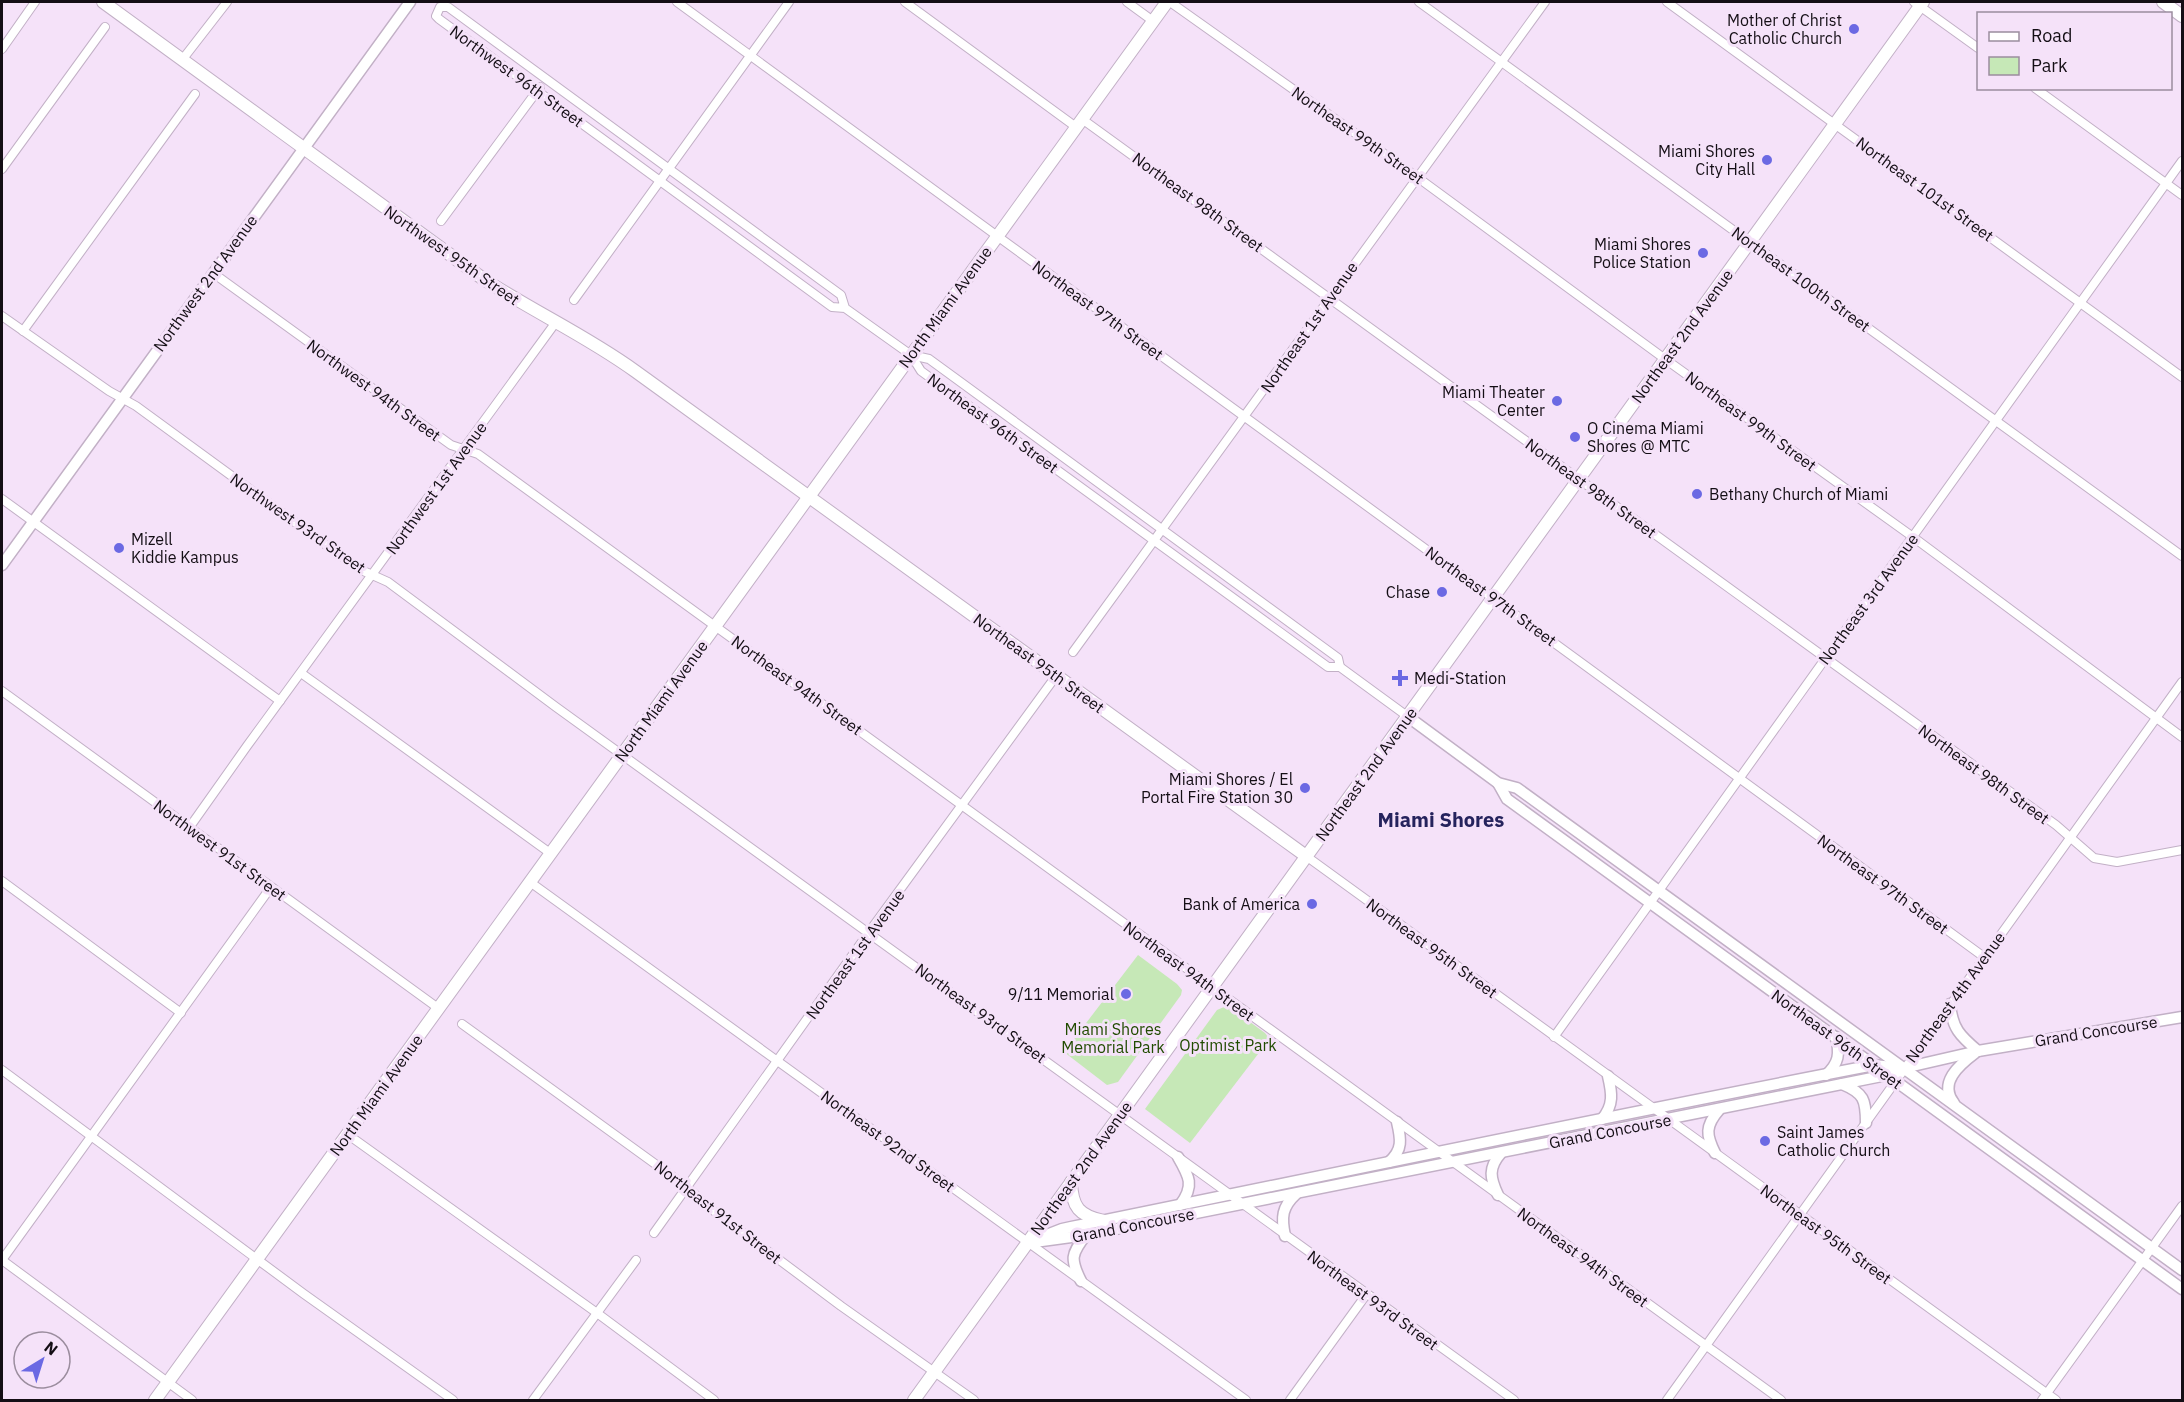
<svg xmlns="http://www.w3.org/2000/svg" width="2184" height="1402" font-family="'IBM Plex Sans',sans-serif">
<rect width="100%" height="100%" fill="#f5e2f9"/>
<g fill="#c6e8b7">
<path d="M1138,955L1177,984L1182,990L1181,995L1118,1082L1107,1085L1064,1052Z"/>
<path d="M1224,1007L1231,1008L1265,1033L1268,1037V1041L1190,1143L1145,1109L1217,1010Z"/>
</g>
<g fill="none" stroke-linecap="round" stroke-linejoin="round">
<g stroke="#c2b0c6" stroke-width="10">
<g id="minor">
<path d="M677,2L1984,957"/>
<path d="M905,2L1076,127"/>
<path d="M1127,2L1153,21"/>
<path d="M1170,2L1417,177L1665,359L1913,537L2182,737"/>
<path d="M1419,2L2182,556"/>
<path d="M1667,2L2182,377"/>
<path d="M1914,2L1978,48"/>
<path d="M2,49L35,2"/>
<path d="M182,60L227,2"/>
<path d="M2035,88L2182,195"/>
<path d="M1082,119L2056,825L2094,858L2117,862L2182,850"/>
<path d="M2,169L105,27"/>
<path d="M441,221L540,87"/>
<path d="M213,273L451,445L478,454L1781,1400"/>
<path d="M574,300L789,2"/>
<path d="M845,308L841,295L448,7H440L436,16L439,19L832,307L845,308L911,355L921,371L1328,667H1340L1407,716"/>
<path d="M2,316L109,391L136,406L359,569L388,582L556,707L1514,1400"/>
<path d="M23,331L195,94"/>
<path d="M911,355L929,359L1338,658L1340,667"/>
<path d="M2,499L280,701"/>
<path d="M1073,652L1545,2"/>
<path d="M301,673L550,853"/>
<path d="M2,691L438,1008"/>
<path d="M189,828L247,746L556,322"/>
<path d="M1306,856L2056,1400"/>
<path d="M2,881L181,1013"/>
<path d="M530,882L1246,1400"/>
<path d="M462,1024L687,1187L706,1205L841,1306L974,1400"/>
<path d="M1554,1037L2182,161"/>
<path d="M2,1070L304,1294L453,1400"/>
<path d="M347,1134L597,1313L714,1400"/>
<path d="M654,1233L869,932L1056,676"/>
<path d="M2,1260L271,887"/>
<path d="M2,1260L192,1400"/>
<path d="M533,1400L636,1260"/>
<path d="M1290,1400L1366,1295"/>
<path d="M1667,1400L2182,682"/>
<path d="M2042,1400L2182,1206"/>
</g>
</g>
<g stroke="#c2b0c6" stroke-width="13">
<g id="tertiary">
<path d="M2,565L410,2"/>
<path d="M1407,716L1498,783L1517,788L2182,1270"/>
<path d="M1498,783L1507,799L2182,1289"/>
<path d="M1950,1004C1952,1028 1960,1036 1978,1051"/>
<path d="M1826,1075C1839,1063 1840,1054 1836,1037"/>
<path d="M1842,1084C1864,1093 1866,1100 1866,1123"/>
<path d="M1954,1103C1938,1083 1959,1065 1975,1053"/>
<path d="M1602,1119C1614,1105 1612,1093 1608,1076"/>
<path d="M1715,1153C1706,1135 1705,1126 1719,1110"/>
<path d="M1178,1157C1189,1176 1195,1186 1180,1205"/>
<path d="M1389,1162C1403,1150 1401,1139 1397,1122"/>
<path d="M1498,1195C1490,1178 1488,1168 1501,1153"/>
<path d="M1285,1236C1281,1217 1282,1207 1296,1194"/>
<path d="M1039,1238L1062,1229C1332,1174 1603,1117 1874,1065L1902,1068"/>
<path d="M1027,1243L1086,1235L1887,1075L1904,1068L1978,1051L2182,1017"/>
<path d="M1081,1281C1070,1259 1071,1254 1086,1235"/>
</g>
</g>
<g stroke="#c2b0c6" stroke-width="14">
<g id="secondary">
<path d="M103,2L482,278C532,311 587,336 635,371L1306,856"/>
<path d="M2163,2L2182,16"/>
<path d="M1071,1182C1072,1207 1079,1216 1104,1221"/>
<path d="M155,1400L1167,2"/>
<path d="M914,1400L1923,2"/>
</g>
</g>
<use href="#minor" stroke="#fff" stroke-width="8"/>
<use href="#tertiary" stroke="#fff" stroke-width="10"/>
<use href="#secondary" stroke="#fff" stroke-width="12"/>
</g>
<g fill="#6b69e3" stroke="#f5e2f9" stroke-width="2">
<circle cx="1854" cy="29" r="6"/>
<circle cx="1767" cy="160" r="6"/>
<circle cx="1703" cy="253" r="6"/>
<circle cx="1557" cy="401" r="6"/>
<circle cx="1575" cy="437" r="6"/>
<circle cx="1697" cy="494" r="6"/>
<circle cx="119" cy="548" r="6"/>
<circle cx="1442" cy="592" r="6"/>
<path d="M1397 669h6v6h6v6h-6v6h-6v-6h-6v-6h6z"/>
<circle cx="1305" cy="788" r="6"/>
<circle cx="1312" cy="904" r="6"/>
<circle cx="1126" cy="994" r="6"/>
<circle cx="1765" cy="1141" r="6"/>
</g>
<g text-anchor="middle" stroke-width="6" stroke-linejoin="round" paint-order="stroke">
<g font-size="16" fill="#140e15" stroke="#f5e2f9" text-anchor="end">
<text x="1842" y="26">Mother of Christ<tspan x="1842" dy="18">Catholic Church</tspan></text>
<text x="1755" y="157">Miami Shores<tspan x="1755" dy="18">City Hall</tspan></text>
<text x="1691" y="250">Miami Shores<tspan x="1691" dy="18">Police Station</tspan></text>
<text x="1545" y="398">Miami Theater<tspan x="1545" dy="18">Center</tspan></text>
<text x="1587" y="434" text-anchor="start">O Cinema Miami<tspan x="1587" dy="18">Shores @ MTC</tspan></text>
<text x="1709" y="500" text-anchor="start">Bethany Church of Miami</text>
<text x="131" y="545" text-anchor="start">Mizell<tspan x="131" dy="18">Kiddie Kampus</tspan></text>
<text x="1430" y="598">Chase</text>
<text x="1414" y="684" text-anchor="start">Medi-Station</text>
<text x="1293" y="785">Miami Shores / El<tspan x="1293" dy="18">Portal Fire Station 30</tspan></text>
<text x="1300" y="910">Bank of America</text>
<text x="1114" y="1000">9/11 Memorial</text>
<text x="1777" y="1138" text-anchor="start">Saint James<tspan x="1777" dy="18">Catholic Church</tspan></text>
</g>
<g font-size="16" fill="#140e15" stroke="#f5e2f9">
<text transform="translate(517 76) rotate(36)" y="6">Northwest 96th Street</text>
<text transform="translate(1358 135) rotate(35)" y="6">Northeast 99th Street</text>
<text transform="translate(1925 189) rotate(36)" y="6">Northeast 101st Street</text>
<text transform="translate(1198 202) rotate(36)" y="6">Northeast 98th Street</text>
<text transform="translate(452 255) rotate(35)" y="6">Northwest 95th Street</text>
<text transform="translate(1801 279) rotate(36)" y="6">Northeast 100th Street</text>
<text transform="translate(205 283) rotate(-54)" y="6">Northwest 2nd Avenue</text>
<text transform="translate(945 307) rotate(-54)" y="6">North Miami Avenue</text>
<text transform="translate(1098 310) rotate(36)" y="6">Northeast 97th Street</text>
<text transform="translate(1309 327) rotate(-55)" y="6">Northeast 1st Avenue</text>
<text transform="translate(1682 336) rotate(-54)" y="6">Northeast 2nd Avenue</text>
<text transform="translate(374 390) rotate(36)" y="6">Northwest 94th Street</text>
<text transform="translate(1751 421) rotate(36)" y="6">Northeast 99th Street</text>
<text transform="translate(993 423) rotate(36)" y="6">Northeast 96th Street</text>
<text transform="translate(436 488) rotate(-54)" y="6">Northwest 1st Avenue</text>
<text transform="translate(1591 488) rotate(36)" y="6">Northeast 98th Street</text>
<text transform="translate(298 523) rotate(35)" y="6">Northwest 93rd Street</text>
<text transform="translate(1491 596) rotate(36)" y="6">Northeast 97th Street</text>
<text transform="translate(1868 599) rotate(-54)" y="6">Northeast 3rd Avenue</text>
<text transform="translate(1039 663) rotate(36)" y="6">Northeast 95th Street</text>
<text transform="translate(797 685) rotate(36)" y="6">Northeast 94th Street</text>
<text transform="translate(661 701) rotate(-54)" y="6">North Miami Avenue</text>
<text transform="translate(1366 774) rotate(-54)" y="6">Northeast 2nd Avenue</text>
<text transform="translate(1984 774) rotate(36)" y="6">Northeast 98th Street</text>
<text transform="translate(220 850) rotate(36)" y="6">Northwest 91st Street</text>
<text transform="translate(1883 884) rotate(36)" y="6">Northeast 97th Street</text>
<text transform="translate(1432 948) rotate(36)" y="6">Northeast 95th Street</text>
<text transform="translate(855 954) rotate(-54)" y="6">Northeast 1st Avenue</text>
<text transform="translate(1189 971) rotate(36)" y="6">Northeast 94th Street</text>
<text transform="translate(1955 997) rotate(-54)" y="6">Northeast 4th Avenue</text>
<text transform="translate(981 1013) rotate(36)" y="6">Northeast 93rd Street</text>
<text transform="translate(2096 1031) rotate(-9)" y="6">Grand Concourse</text>
<text transform="translate(1837 1039) rotate(36)" y="6">Northeast 96th Street</text>
<text transform="translate(376 1095) rotate(-54)" y="6">North Miami Avenue</text>
<text transform="translate(1610 1131) rotate(-11)" y="6">Grand Concourse</text>
<text transform="translate(888 1141) rotate(36)" y="6">Northeast 92nd Street</text>
<text transform="translate(1081 1168) rotate(-54)" y="6">Northeast 2nd Avenue</text>
<text transform="translate(718 1212) rotate(38)" y="6">Northeast 91st Street</text>
<text transform="translate(1133 1225) rotate(-11)" y="6">Grand Concourse</text>
<text transform="translate(1826 1234) rotate(36)" y="6">Northeast 95th Street</text>
<text transform="translate(1583 1257) rotate(36)" y="6">Northeast 94th Street</text>
<text transform="translate(1373 1300) rotate(36)" y="6">Northeast 93rd Street</text>
</g>
<g font-size="16" fill="#214c00" stroke="#f5e2f9">
<text x="1113" y="1035">Miami Shores<tspan x="1113" dy="18">Memorial Park</tspan></text>
<text x="1228" y="1051">Optimist Park</text>
</g>
<g font-size="20" font-weight="bold" fill="#25235d" stroke="#f5e2f9">
<text x="1441" y="827">Miami Shores</text>
</g>
</g>
<rect width="2184" height="1402" fill="none" stroke="#140e15" stroke-width="6"/>
<rect x="1977" y="12" width="195" height="78" fill="#f5e2f9" stroke="#9b8d9e" stroke-width="1.5"/>
<rect x="1989" y="32" width="30" height="9" fill="#ffffff" stroke="#9b8d9e" stroke-width="1.5"/>
<text x="2031" y="42" font-size="18" fill="#140e15">Road</text>
<rect x="1989" y="57" width="30" height="18" fill="#c6e8b7" stroke="#9b8d9e" stroke-width="1.5"/>
<text x="2031" y="72" font-size="18" fill="#140e15">Park</text>
<g transform="translate(42 1360) rotate(38)"><circle r="28" fill="#f5e2f9" stroke="#9b8d9e" stroke-width="1.5"/>
<path d="M0-4.5L10 22L0 15L-10 22Z" fill="#6b69e3"/>
<text y="-9" font-size="16" font-weight="bold" text-anchor="middle" fill="#140e15">N</text>
</g>
</svg>
